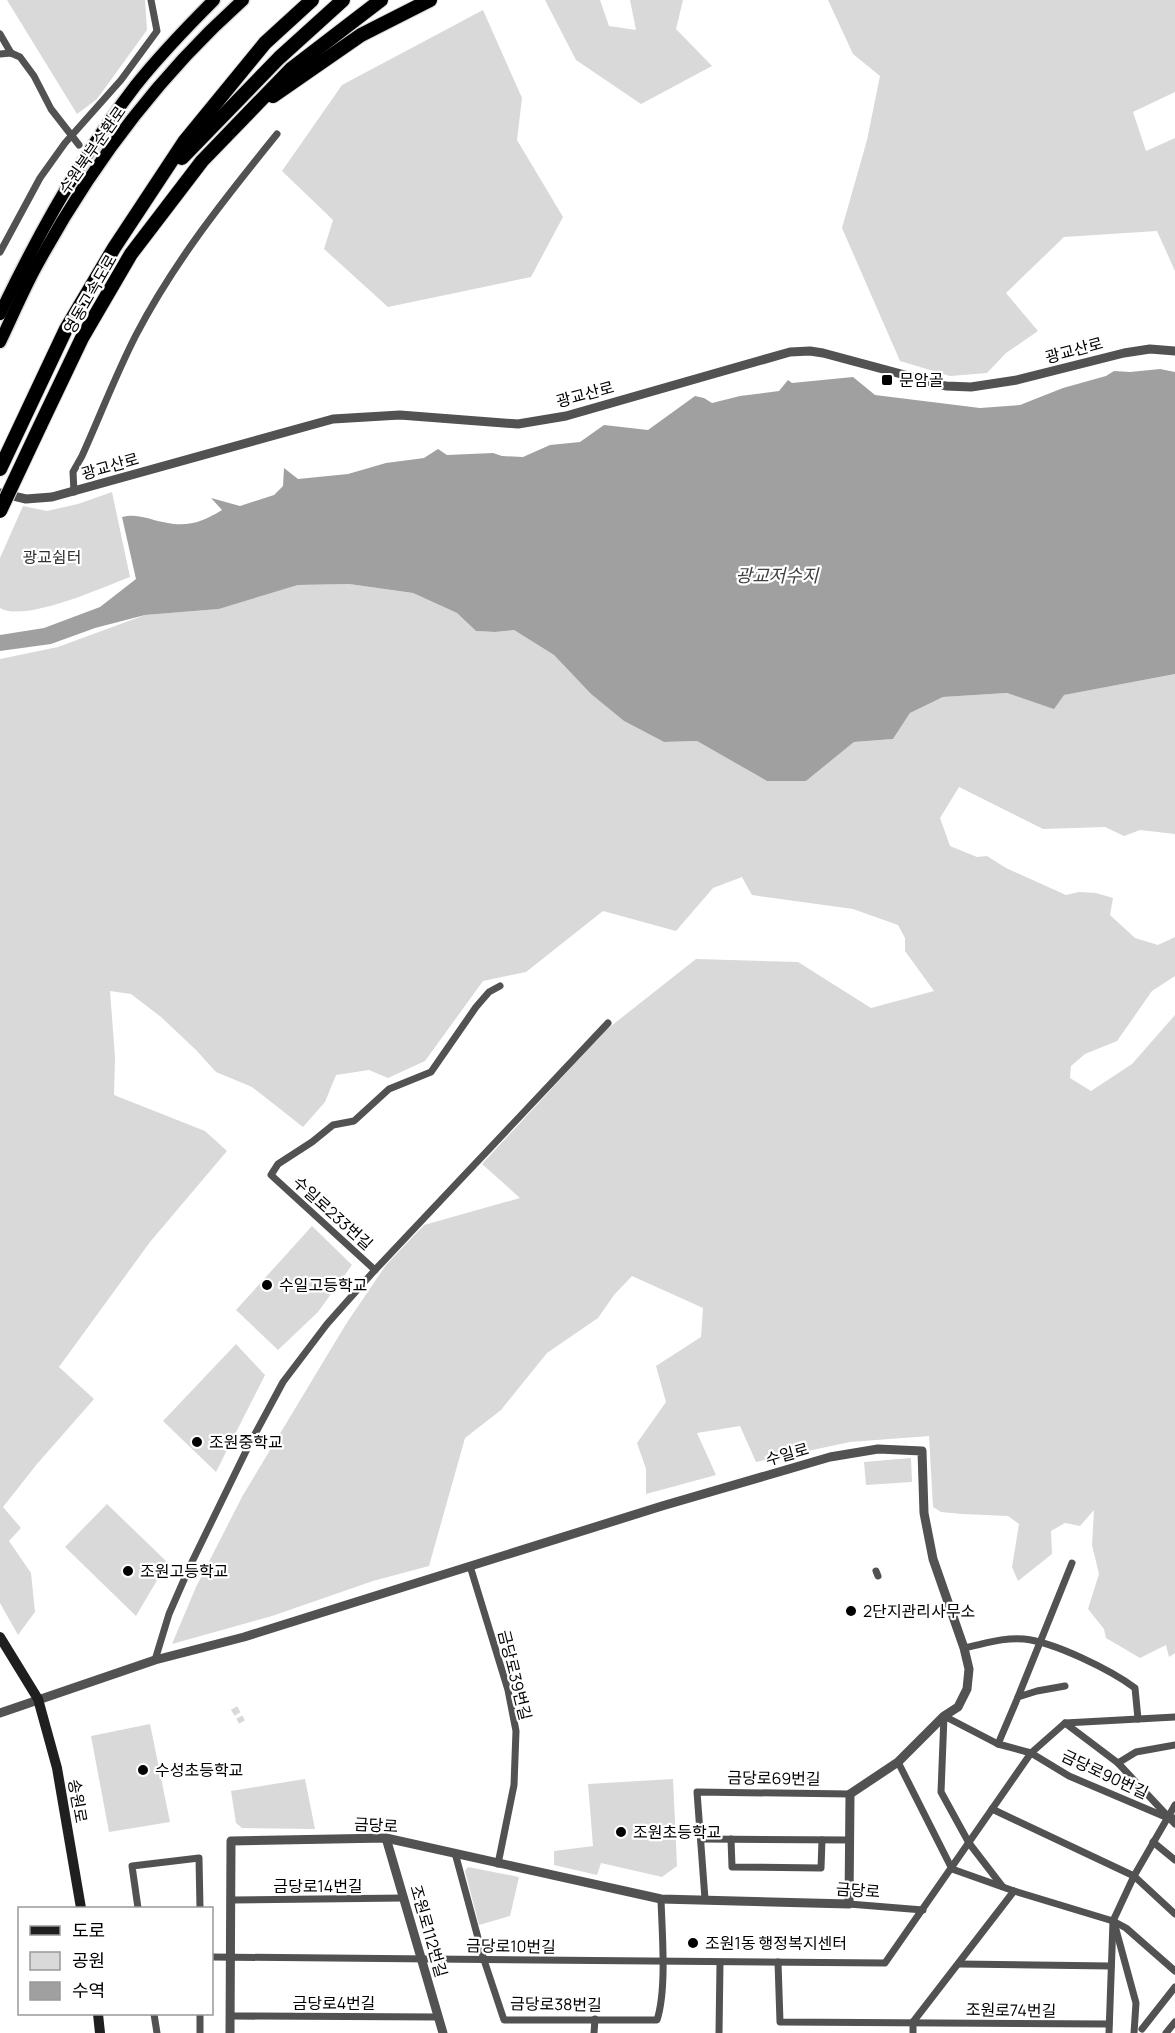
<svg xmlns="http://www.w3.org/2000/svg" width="1175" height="2033" font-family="Manrope,'Noto Sans KR',sans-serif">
<rect width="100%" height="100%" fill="#fff"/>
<g fill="#d9d9d9">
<path d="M7,0H145L147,30L97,99L77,114Z"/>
<path d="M545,0H600L609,26L636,30L630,0H683L676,29L712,66L641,104L576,60Z"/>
<path d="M828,0H1175V92L1133,112L1146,151L1175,138V271L1157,231L1064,237L1006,293L1038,331L1006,353L987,373L950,376L900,361L842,228L867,140L880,76L853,54Z"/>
<path d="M483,10L522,98L517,140L563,217L531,277L388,307L324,249L333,220L282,171L342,85Z"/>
<path d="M112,492L130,577C103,587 25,623 0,608V558L23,506L47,511L78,504Z"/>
<path d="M349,584L413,593L457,613L476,631L495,632L514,630L554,655L591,694L624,721L664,742L697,741L767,781H806L854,742L893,739L910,713L943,697L1007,693L1054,708L1063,695L1175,674V834L1140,830L1124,836L1105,827L1043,829L959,787L940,818L950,846L977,857L987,856L1006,868L1066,895L1079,892L1096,893L1113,898L1110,915L1135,938L1158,945L1175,937V976L1152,991L1117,1041L1085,1054L1071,1066L1070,1078L1091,1091L1132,1064L1175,1015V1653L1169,1657L1166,1645L1140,1658L1106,1638L1104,1629L1088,1609L1099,1574L1092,1545L1094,1510L1080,1526L1065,1523L1051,1531L1052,1554L1018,1581L1012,1567L1019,1524L1008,1516L962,1514L941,1512L933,1507L929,1436L850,1442L756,1462L740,1426L697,1433L716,1475L646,1494V1469L637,1443L666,1402L656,1366L701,1337L703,1308L632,1276L614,1295L598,1318L547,1353L501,1410L465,1438L429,1566L373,1581L272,1616L172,1644L196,1587L243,1495L346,1324L386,1265L424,1225L520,1198L482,1164L606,1030L696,959L798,962L871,1008L934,991L905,951V938L898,925L853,909L752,895L742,877L713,888L676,931L603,911L526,972L483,981L425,1061L388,1078L369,1070L336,1075L325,1102L303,1127L252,1087L216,1072L197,1051L161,1017L131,994L110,991L115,1057L114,1095L205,1131L227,1151L150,1242L59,1367L94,1399L37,1464L3,1507L21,1528L9,1541L31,1573L35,1612L18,1635L0,1603V659L58,647L145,615L219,609L298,585Z"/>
<path d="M312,1226L352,1265L318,1312L278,1350L236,1310Z"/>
<path d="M236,1344L265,1375L216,1472L163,1421Z"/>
<path d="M911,1458L912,1482L866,1485L864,1462Z"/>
<path d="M107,1504L166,1561L156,1582L136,1616L65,1547Z"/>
<path d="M150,1724L170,1822L109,1832L91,1736Z"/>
<path d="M305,1779L315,1829L242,1828L236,1823L231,1791Z"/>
<path d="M673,1779L677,1866L662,1877L601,1863L597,1875L554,1865V1851L593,1846L588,1784Z"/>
<path d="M468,1867L519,1877L510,1916L479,1925L465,1871Z"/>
</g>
<path fill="#a0a0a0" d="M1160,369L1175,372V674L1064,695L1054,709L1007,693L943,697L910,713L893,739L854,742L806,781H767L697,741L664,742L624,721L591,694L554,655L514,630L495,632L476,631L457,613L413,593L349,584L298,585L219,609L145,615L95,628L51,644L0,651V635L44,628L100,607L136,579L122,517C137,513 148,519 163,522C187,528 202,522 222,510L211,498L240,506L274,495L283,486L284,468L298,479L348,474L386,463L424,458L438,449L447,455L493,453L502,456L523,457L550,445L580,442L604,425L648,430L695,396L704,398L712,403L740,396L779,391L788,380L792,383L853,377L875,395L980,408L1020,405L1063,388L1106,376L1114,371L1130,372Z"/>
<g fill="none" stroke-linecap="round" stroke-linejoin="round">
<path stroke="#d9d9d9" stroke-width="7" stroke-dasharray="7 3.5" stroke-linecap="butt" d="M234,1708L242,1722"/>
<g stroke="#dbdbdb" stroke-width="15">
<g id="trunk">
<path d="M0,314C38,234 82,155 136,85C160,55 187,27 214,0"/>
<path d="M0,342C12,317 23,291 36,267C89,169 159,75 243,0"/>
</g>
</g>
<g stroke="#dbdbdb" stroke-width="16">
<g id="motorway">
<path d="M273,96L361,35L430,0"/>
<path d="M182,158L279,58L343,0"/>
<path d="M40,426L82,338L131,254L202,161L291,69L381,0"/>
<path d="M0,469L66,329L114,248L184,142L265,43L312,0"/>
</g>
</g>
<g stroke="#525252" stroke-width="7">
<path d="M0,34L11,53"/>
<path d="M0,54L11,53L20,57L34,76L51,109L79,145"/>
<path d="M0,252L40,178L65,143L121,80L157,31L151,0"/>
<path d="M74,492L73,472L82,456C100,416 116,374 136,335C174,262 225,198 277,134"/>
<path d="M375,1270L608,1023"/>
<path d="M470,1566L508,1690L516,1731L514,1785L498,1864"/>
<path d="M876,1571L878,1576"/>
<path d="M964,1648C984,1644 1004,1637 1024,1639C1054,1642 1111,1670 1135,1688L1138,1719"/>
<path d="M155,1660L169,1614L190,1566L248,1447L283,1382L327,1324L375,1270L271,1175L278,1164L312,1142L333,1125L354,1121L389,1089L431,1072L476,1007L489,992L500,986"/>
<path d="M1018,1697L1072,1563"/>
<path d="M1065,1723L1118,1763L1175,1824"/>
<path d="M998,1744L1018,1697L1037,1691L1065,1686"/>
<path d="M898,1762L952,1869L1014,1891L1113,1921L1126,1928L1175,1971"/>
<path d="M1118,1763L1136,1752L1175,1745"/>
<path d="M992,1809L1134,1876L1175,1914"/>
<path d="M701,1839L850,1840"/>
<path d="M731,1839L732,1867L821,1868L822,1840"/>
<path d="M1153,1842L1175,1860"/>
<path d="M455,1853L484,1960L504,2020H657C667,1989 662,1933 661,1899"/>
<path d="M1002,1886L969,1843L941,1792L944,1716L998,1744L1031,1753L1069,1776L1168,1818H1175"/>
<path d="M705,1899L697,1792L850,1794"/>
<path d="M232,1900L404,1898"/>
<path d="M849,1904L923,1910"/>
<path d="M138,1908L132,1866L199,1858L200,1908"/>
<path d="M1115,1926L1136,2003L1134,2033"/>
<path d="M212,1957L885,1963L1031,1753L1065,1723L1175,1717"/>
<path d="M778,1962L780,2022L1109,2024"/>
<path d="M960,1964L1111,1966"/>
<path d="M154,2014L157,2033"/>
<path d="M200,2014V2033"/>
<path d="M230,2016L438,2017"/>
<path d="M1142,2029L1175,1987"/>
<path d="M594,2033L595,2019"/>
<path d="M719,2033L720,1963"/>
<path d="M913,2033V2022L1014,1891"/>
<path d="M1109,2033L1113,1921L1134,1876L1175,1805"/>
<path d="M1166,2033L1175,2022"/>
</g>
<g stroke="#525252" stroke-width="9">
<path d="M0,493L26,499L52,497L333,419L400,415L518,424L566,416L790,352L810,351L823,353L946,386L971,387L1017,380L1124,353L1150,349L1175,351"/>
<path d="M0,1713L155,1660L244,1637L662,1506L830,1457L878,1449L922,1451L924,1513L933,1559L964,1648L969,1669L967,1689L958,1707L944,1716L898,1762L850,1794L849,1904L661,1899L386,1838L231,1841L230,2033"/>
<path d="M386,1838L443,2033"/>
</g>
<g stroke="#1f1f1f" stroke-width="10">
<path d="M0,1637L38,1699L57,1768L81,1908"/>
<path d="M98,2014L100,2033"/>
</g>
<use href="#trunk" stroke="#000" stroke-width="12"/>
<use href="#motorway" stroke="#000" stroke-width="14"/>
<g stroke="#dbdbdb" stroke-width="16" stroke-linecap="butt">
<path id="motorway-bridge" d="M0,511L40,426"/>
</g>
<use href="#motorway-bridge" stroke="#000" stroke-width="14"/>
</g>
<g fill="#000" stroke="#fff" stroke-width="2">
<rect x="881" y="374" width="12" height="12" rx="3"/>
<circle cx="267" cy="1285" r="6"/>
<circle cx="197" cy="1442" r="6"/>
<circle cx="128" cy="1571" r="6"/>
<circle cx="851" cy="1611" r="6"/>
<circle cx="143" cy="1770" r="6"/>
<circle cx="621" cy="1832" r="6"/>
<circle cx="693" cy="1943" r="6"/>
</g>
<g text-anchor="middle" stroke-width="4.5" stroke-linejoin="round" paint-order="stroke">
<g font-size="16" fill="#000" stroke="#fff">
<text transform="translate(92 150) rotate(-55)" y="6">수원북부순환로</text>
<text transform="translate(90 294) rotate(-60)" y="6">영동고속도로</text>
<text transform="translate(1074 350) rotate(-15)" y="6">광교산로</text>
<text transform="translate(585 394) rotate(-15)" y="6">광교산로</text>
<text transform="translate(110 466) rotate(-16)" y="6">광교산로</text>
<text transform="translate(333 1213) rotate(42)" y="6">수일로233번길</text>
<text transform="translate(787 1454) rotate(-16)" y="6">수일로</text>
<text transform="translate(515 1675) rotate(76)" y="6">금당로39번길</text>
<text transform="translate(1105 1774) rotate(25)" y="6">금당로90번길</text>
<text transform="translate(774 1778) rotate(1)" y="6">금당로69번길</text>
<text transform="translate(78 1801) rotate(80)" y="6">송원로</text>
<text transform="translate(376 1825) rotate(3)" y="6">금당로</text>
<text x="318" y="1892">금당로14번길</text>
<text transform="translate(858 1890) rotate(4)" y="6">금당로</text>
<text transform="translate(429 1931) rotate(74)" y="6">조원로112번길</text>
<text transform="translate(511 1946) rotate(1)" y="6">금당로10번길</text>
<text x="334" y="2009">금당로4번길</text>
<text transform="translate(556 2004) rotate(1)" y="6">금당로38번길</text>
<text transform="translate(1011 2010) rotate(1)" y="6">조원로74번길</text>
</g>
<g font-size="16" fill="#000" stroke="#fff" text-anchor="start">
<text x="899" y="386">문암골</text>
<text x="279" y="1291">수일고등학교</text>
<text x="209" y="1448">조원중학교</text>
<text x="140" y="1577">조원고등학교</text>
<text x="863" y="1617">2단지관리사무소</text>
<text x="155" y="1776">수성초등학교</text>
<text x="633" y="1838">조원초등학교</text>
<text x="705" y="1949">조원1동 행정복지센터</text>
</g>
<g font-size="16" fill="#303030" stroke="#fff">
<text x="52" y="563">광교쉼터</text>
</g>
<g font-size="18" font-style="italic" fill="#414141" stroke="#fff">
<text x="777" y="582">광교저수지</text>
</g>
</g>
<rect x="18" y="1907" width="195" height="108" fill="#ffffff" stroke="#999999" stroke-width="1.5"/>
<rect x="30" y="1926" width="30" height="9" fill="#1f1f1f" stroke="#999999" stroke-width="1.5"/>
<text x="72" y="1937" font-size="18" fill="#000000">도로</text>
<rect x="30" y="1952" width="30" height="18" fill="#d9d9d9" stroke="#999999" stroke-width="1.5"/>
<text x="72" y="1967" font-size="18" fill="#000000">공원</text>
<rect x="30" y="1982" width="30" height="18" fill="#a0a0a0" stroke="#999999" stroke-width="1.5"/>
<text x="72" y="1997" font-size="18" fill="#000000">수역</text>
</svg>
